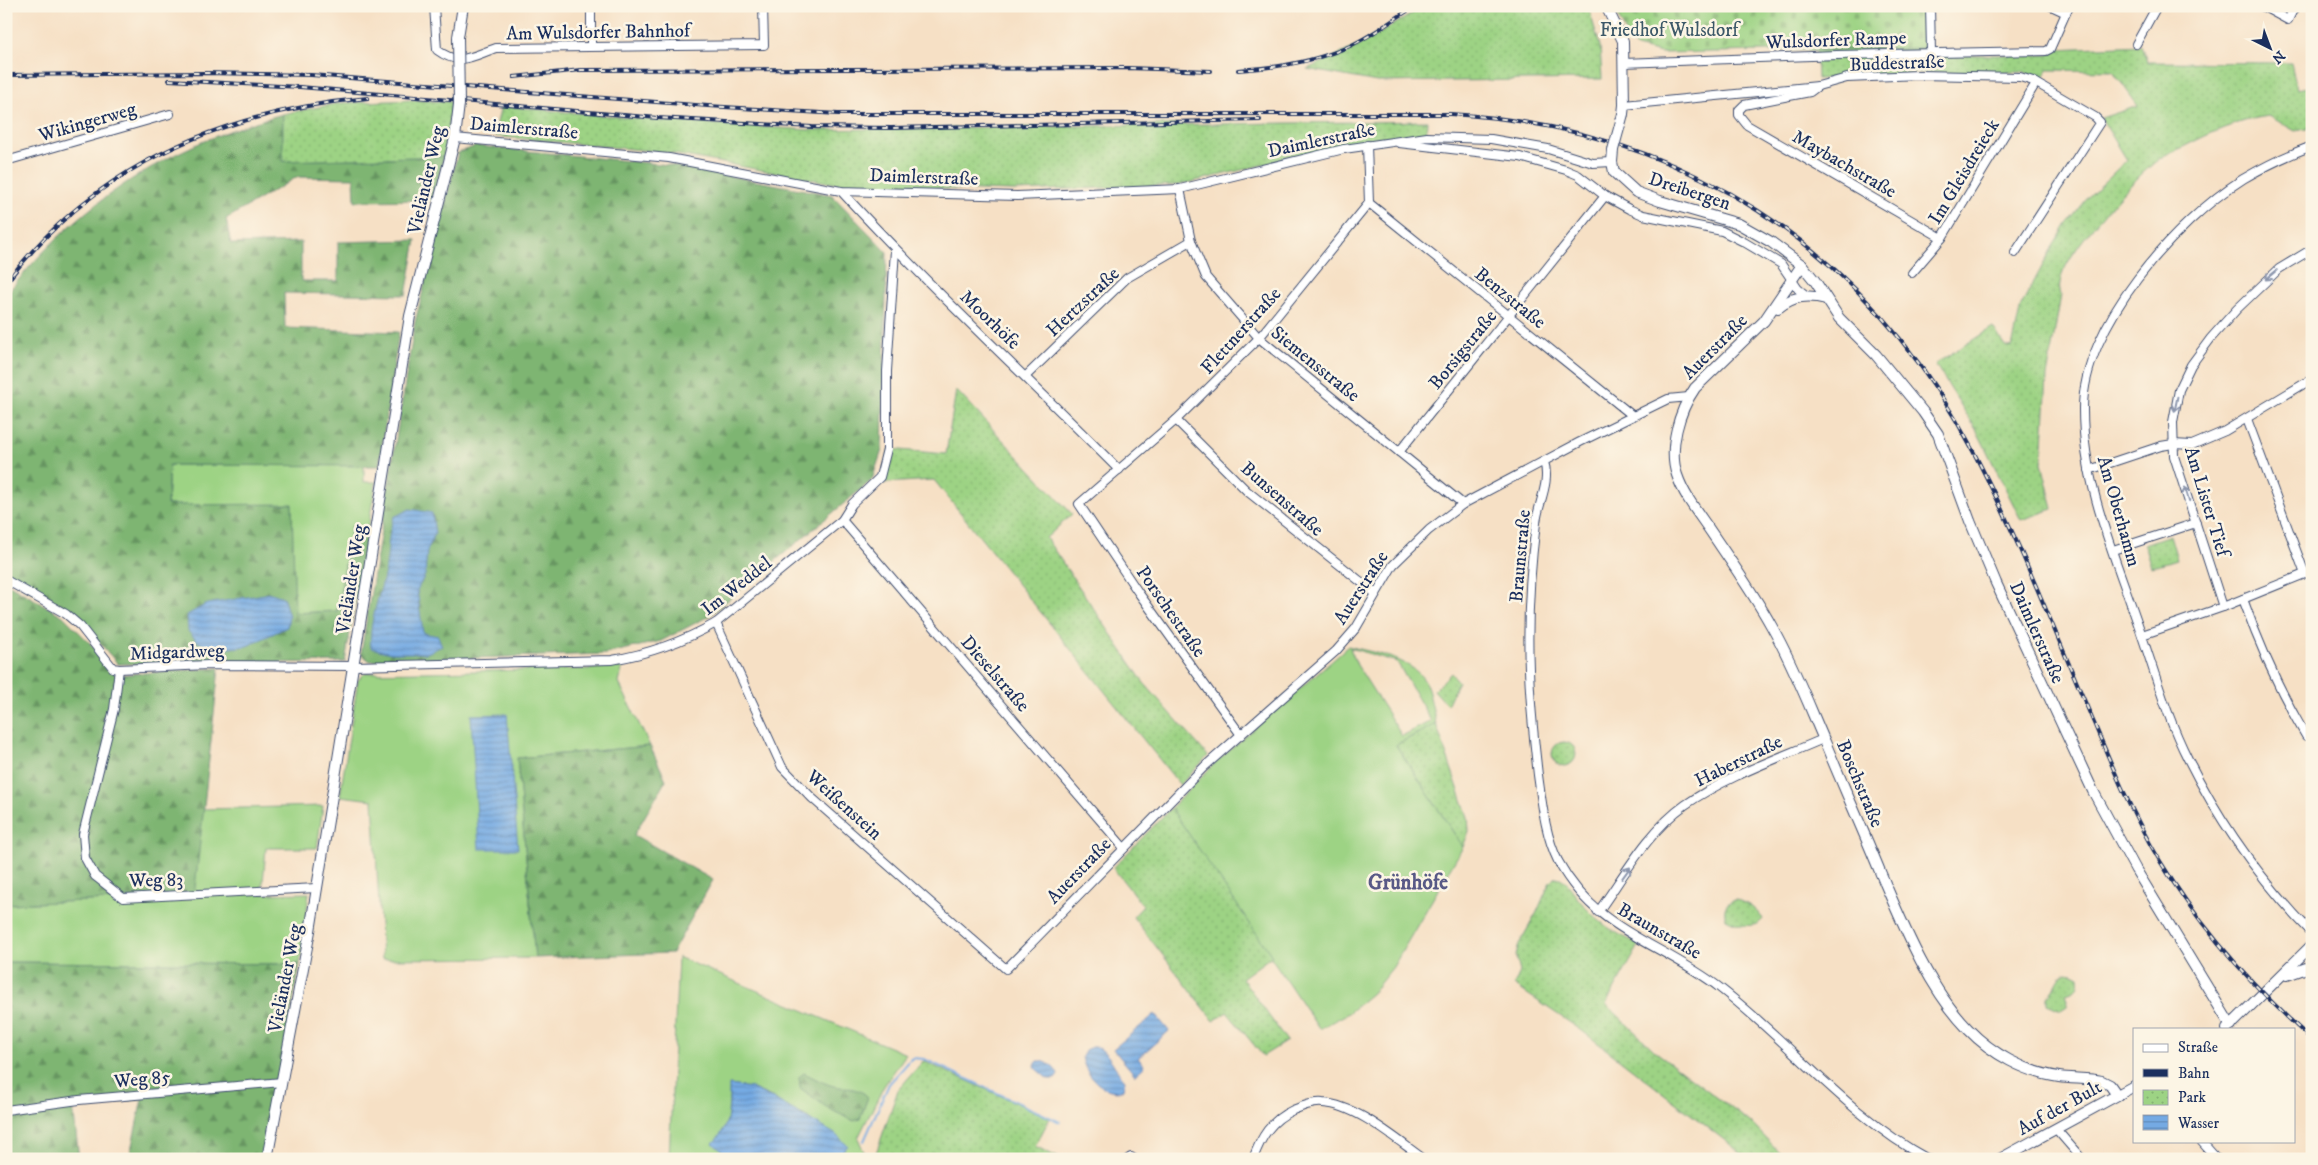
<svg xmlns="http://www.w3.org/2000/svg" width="2318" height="1165" font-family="'IM FELL DW Pica',serif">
<defs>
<pattern id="forest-firs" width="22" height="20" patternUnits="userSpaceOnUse" patternTransform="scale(1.25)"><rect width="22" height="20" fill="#7eb572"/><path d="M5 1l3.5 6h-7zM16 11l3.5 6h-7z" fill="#669461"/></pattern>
<pattern id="cemetery-stones" width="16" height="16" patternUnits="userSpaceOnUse" patternTransform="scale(1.25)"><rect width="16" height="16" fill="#9dd384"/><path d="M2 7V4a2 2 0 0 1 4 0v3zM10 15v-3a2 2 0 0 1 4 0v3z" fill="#87b574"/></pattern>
<pattern id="park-dots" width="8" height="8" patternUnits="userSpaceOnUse" patternTransform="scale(1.25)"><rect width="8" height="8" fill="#9dd384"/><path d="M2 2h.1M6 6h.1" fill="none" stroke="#87b574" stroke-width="1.8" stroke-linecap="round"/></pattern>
<pattern id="water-rules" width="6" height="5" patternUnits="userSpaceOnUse" patternTransform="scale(1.25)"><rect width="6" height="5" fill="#75aae3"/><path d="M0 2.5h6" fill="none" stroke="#5f8bbb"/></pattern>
</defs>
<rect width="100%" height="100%" fill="#fcf5e5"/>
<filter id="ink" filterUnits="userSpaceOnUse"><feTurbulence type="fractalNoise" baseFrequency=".02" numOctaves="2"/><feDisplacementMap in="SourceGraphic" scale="10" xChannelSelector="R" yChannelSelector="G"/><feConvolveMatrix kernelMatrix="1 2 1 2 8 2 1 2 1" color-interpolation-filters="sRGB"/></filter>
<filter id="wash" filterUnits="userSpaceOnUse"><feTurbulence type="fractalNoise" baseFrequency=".0096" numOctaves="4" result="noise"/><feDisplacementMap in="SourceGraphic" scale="20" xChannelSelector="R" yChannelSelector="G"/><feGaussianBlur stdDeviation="1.12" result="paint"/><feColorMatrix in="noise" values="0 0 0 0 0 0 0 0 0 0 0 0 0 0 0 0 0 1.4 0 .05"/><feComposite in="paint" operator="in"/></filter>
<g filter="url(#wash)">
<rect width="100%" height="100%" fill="#f6e0c5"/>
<g fill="#9dd384" stroke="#5c8171" fill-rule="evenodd">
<path d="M169,465H364V482H376L368,528L352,526L337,611L294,613L167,506Z"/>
<path d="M1348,646C1373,653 1416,658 1427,686C1431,698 1433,712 1436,724L1396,745L1463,847L1393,967L1372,993L1347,1014L1319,1029L1171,808L1214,764ZM1350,648L1397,662L1431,721L1402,736L1357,665Z"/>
<path d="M623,665L619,683L650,746L517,758L535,958L382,959L373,800L340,796L358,680L365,673L591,669Z"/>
<path d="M323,806L317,848H266L262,894L309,893L300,964L6,962V904L193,897L203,809Z"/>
<path d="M678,957L906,1054L884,1086L858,1138L867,1159H835L848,1146L804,1115L790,1110L774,1098L751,1088L730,1085C727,1109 732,1125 714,1143L730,1159H669Z"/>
</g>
<g fill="url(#forest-firs)" stroke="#4c7268">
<path d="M283,114V161L444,156L433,200L355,201L354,178L297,177L226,219L231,244L301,242V281H338V242L416,240L406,295L284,293L285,328L399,332L379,466L169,465L167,505L292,504L295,613L337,611L352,526L368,528L345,662L118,664L84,625L66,611L6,576V295C80,201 168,145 283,114Z"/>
<path d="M476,146L669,165L832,195L887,252L882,450L872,480L709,616L661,641L606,654L370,661L361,654L415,322L458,153Z"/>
<path d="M6,583L63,616L89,642L117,675L219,668L194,897L6,904Z"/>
<path d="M650,746L666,780L634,835L713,880L672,953L535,958L517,758Z"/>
<path d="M6,962L300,964L263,1159H129L142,1099L73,1106L79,1159H16L6,1156Z"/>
<path d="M804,1073C813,1077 821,1082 830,1085C842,1089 859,1086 868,1097L860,1119L854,1121L829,1109L800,1088L799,1077Z"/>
</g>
<path fill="url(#cemetery-stones)" stroke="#5c8171" d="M1613,6H1927L1928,48L1661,53L1636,47L1629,39Z"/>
<g fill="url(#park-dots)" stroke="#5c8171">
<path d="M1425,6H1588L1600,46L1602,79L1377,82L1307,69L1360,45Z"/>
<path d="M2141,45L2147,62L2291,63L2297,89L2312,86V128L2295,131L2269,116C2238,120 2210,133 2183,147C2175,150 2166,154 2159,159C2135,177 2062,255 2060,283C2059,287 2060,291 2061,295L2047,376L2042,463L2053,509L2021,520L1977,431L1935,364L1993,327L2005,346L2012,347L2021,306L2052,248L2067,224L2090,195L2127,160L2101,118L2138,106L2113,71L2048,70L2043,80L2023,72L1918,73L1817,79L1816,51L1928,48L1929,55H2048L2056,49Z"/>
<path d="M413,100L451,102L444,156L283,161V114L340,103Z"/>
<path d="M501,106L664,121L810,130L1427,121L1426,133L1375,138L1179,185L1014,191L848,186L663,152L494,136Z"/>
<path d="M956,390L1072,514L1046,538L1144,683L1208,756L1180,785L934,480L884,483L889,449L946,454Z"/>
<path d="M2170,535L2177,559L2151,567L2144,544Z"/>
<path d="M1451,673L1458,682L1447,705L1434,690Z"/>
<path d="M1436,724L1468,817L1469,831L1463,847L1396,745Z"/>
<circle cx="1564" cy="754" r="12"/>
<path d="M1171,808L1272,956L1242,978L1287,1041L1263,1056L1227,1012L1214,1021L1133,917L1143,906L1113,868Z"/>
<path d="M1555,877C1567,877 1573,893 1580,901C1596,921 1616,935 1640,944L1606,1004L1656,1052L1750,1122L1786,1159H1745L1736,1149L1581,1030L1514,985L1520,972L1516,956L1519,944L1537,912L1550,882Z"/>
<path d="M1736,900C1748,903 1756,909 1763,919C1755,930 1737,925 1726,919C1723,909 1725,902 1736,900Z"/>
<path d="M2066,972L2073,973L2079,976C2081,987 2076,990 2066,993L2068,1000L2067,1006L2061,1010L2047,1004V997C2057,988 2057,976 2066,972Z"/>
<path d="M923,1061L1050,1118L1035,1146L1061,1159H874L898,1090Z"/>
</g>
<g fill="url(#water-rules)" stroke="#486ca0">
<path d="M410,509L432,513L435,533L427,551L425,575L417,590L423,633L438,636L442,646L427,653H391L371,648C368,617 384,589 387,559C389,542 388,535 394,517Z"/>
<path d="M271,593L283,597L289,616L287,627L247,646L214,650L198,642L188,631L187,615L207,604Z"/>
<path d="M507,714L518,849H479L471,715Z"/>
<path d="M1155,1014L1169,1031L1138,1058L1145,1066L1135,1075L1113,1049Z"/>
<path d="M1094,1046C1110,1051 1113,1068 1125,1080L1123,1090C1103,1095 1085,1075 1082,1057L1085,1050Z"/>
<path d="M1038,1061C1046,1060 1056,1068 1058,1075L1055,1079H1048L1036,1069L1035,1065Z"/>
<path d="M729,1085L751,1088L774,1099L835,1134L848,1146L835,1159H730L713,1143C731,1126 729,1108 729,1085Z"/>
</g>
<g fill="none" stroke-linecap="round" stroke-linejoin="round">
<path stroke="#75aae3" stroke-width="2" d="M864,1141L889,1084L912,1058L924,1059L1060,1122"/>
</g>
</g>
<g filter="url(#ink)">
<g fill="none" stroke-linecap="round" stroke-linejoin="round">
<g stroke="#3c4a6d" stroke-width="10">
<g id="street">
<path d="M434,6L437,50C460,67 472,56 496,48L764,45L763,6"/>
<path d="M591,6V46"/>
<path d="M1930,6L1931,52"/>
<path d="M2051,6L2066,13"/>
<path d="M2262,6L2288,20L2295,6"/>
<path d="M2136,44L2157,6"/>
<path d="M1623,63L1837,55L2046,51L2050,49L2069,6"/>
<path d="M1818,86L1810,92L1744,105L1739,110V115L1747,125L1942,238"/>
<path d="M1624,105L1818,86L1847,78L1919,75L2020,77L2033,81L2095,117L2100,122L2015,253"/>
<path d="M455,138L669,158L841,191L1017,196L1180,189L1344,149L1427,137L1491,139L1548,149L1593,163L1612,162"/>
<path d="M1399,143L1520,157L1566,170L1578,175L1605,196L1629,209L1643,215L1722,231L1744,242L1781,264L1798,289L1807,296"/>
<path d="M2312,146C2288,155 2265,166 2243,179C2176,221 2082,326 2083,410C2083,486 2116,559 2140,630C2155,673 2167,718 2188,759C2220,823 2262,882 2312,933"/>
<path d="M6,159H13L170,114"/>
<path d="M1180,189L1191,241L1206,277L1259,338L1463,504"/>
<path d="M841,191C930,288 1027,377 1119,470"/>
<path d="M1369,203L1633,416"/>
<path d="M1912,273L1942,238L2036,83"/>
<path d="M1026,376L1127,278L1191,241"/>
<path d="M2247,419L2305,574"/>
<path d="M1176,420L1247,491L1375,593"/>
<path d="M1399,452L1605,196"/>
<path d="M1544,462C1551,482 1538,503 1536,523C1530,571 1527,620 1529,669C1530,704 1534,740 1538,775C1542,803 1545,835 1558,861C1597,933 1661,942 1720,988C1790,1042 1850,1118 1928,1159"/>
<path d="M2089,470L2161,446L2173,444L2192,445L2225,431L2312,379"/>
<path d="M842,520L1124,848"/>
<path d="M2113,550L2196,523"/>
<path d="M6,580L66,614L80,626L113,668L119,669L208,665L353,666L612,660C648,654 684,641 716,623L842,520L852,504L880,477L887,449V371L895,250"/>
<path d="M2243,599C2260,647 2280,692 2306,736"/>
<path d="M2223,607L2174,456L2173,422L2179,390L2191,365L2211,338L2237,309L2279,269L2312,249"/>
<path d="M716,623L782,767L812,798L1006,969L1204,767L1336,651L1356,628L1393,565L1429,530L1463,504L1580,442L1668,399L1689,397"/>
<path d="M2142,635L2223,607L2312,571"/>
<path d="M119,669L114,709L83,834L85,858L95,876L123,898L317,888"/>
<path d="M1241,735L1138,592L1079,504L1176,420L1259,338L1369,203L1367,145"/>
<path d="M1598,912C1624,876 1648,831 1685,805C1727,776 1777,759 1823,739"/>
<path d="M6,1110L79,1100L282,1082"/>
<path d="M2056,1129L2082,1159"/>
<path d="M2201,1141L2217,1159"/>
<path d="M1128,1159L1131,1157L1134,1159"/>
<path d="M1253,1159C1261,1137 1271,1120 1293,1110C1303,1106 1313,1102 1323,1103C1357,1105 1397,1140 1424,1159"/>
</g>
</g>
<g stroke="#3c4a6d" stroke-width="12">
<g id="secondary">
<path d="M1606,6L1623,41L1624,105L1623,114"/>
<path d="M458,37L463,6"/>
<path d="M1613,150L1612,162L1614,172L1636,192L1660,201L1739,224L1771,242L1802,265L1815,281L1839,318L1876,355L1923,412L1938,434L1970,521L1996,583L2093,791L2136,870L2231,1026"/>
<path d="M1802,265L1764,321L1695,388C1679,411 1668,448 1677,475C1684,496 1699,514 1711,532C1732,563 1754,594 1772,627C1793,664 1808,703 1825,742C1843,786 1863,830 1881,874C1903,925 1929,989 1968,1029C1992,1054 2025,1072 2059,1077C2073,1079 2088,1078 2102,1081L2110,1085L2117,1095"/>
<path d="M1778,308C1793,296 1808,294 1826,299"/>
<path d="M2287,975L2312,966"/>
<path d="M2227,1029L2312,945"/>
<path d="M267,1159L310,931L410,316L455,138L459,104"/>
<path d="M2000,1159L2134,1086"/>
</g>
</g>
<use href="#street" stroke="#fff" stroke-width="8"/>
<use href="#secondary" stroke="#fff" stroke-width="10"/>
<g stroke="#1b2f5e" stroke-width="4">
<g id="rail">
<path d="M1238,70C1277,68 1314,62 1350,46C1373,35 1394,19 1415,6"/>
<path d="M6,75L204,73L311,75L708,106L838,114H1450C1680,127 1866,246 1973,451C2016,533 2051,623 2088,709C2110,761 2131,813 2160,861C2201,929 2253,987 2312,1040"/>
<path d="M514,77L581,70L1128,68L1211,71"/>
<path d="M169,80L300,87L658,118L812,127L891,128L1260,120"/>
<path d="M6,283C95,165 224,111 368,98"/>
</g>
</g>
<use href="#rail" stroke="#fcf5e5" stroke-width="2" stroke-dasharray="5.5" stroke-linecap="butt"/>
<g stroke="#3c4a6d" stroke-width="12" stroke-linecap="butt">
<g id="secondary-bridge">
<path d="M458,37L459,104"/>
<path d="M1613,150L1623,114"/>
</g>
</g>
<use href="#secondary-bridge" stroke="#fff" stroke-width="10"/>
</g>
<defs><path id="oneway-shaft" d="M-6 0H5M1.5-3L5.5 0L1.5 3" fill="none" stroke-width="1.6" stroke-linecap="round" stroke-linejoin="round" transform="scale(1.25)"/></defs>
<g stroke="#8d97ae">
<use href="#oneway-shaft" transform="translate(2271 275) rotate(140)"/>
<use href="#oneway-shaft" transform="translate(2176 404) rotate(101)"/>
<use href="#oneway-shaft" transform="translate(2187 494) rotate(-108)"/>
<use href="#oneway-shaft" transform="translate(1626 873) rotate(-54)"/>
</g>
</g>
<g text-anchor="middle" stroke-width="5" stroke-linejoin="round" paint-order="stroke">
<g font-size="19" fill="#3c5868" stroke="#fcf5e5">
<text x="1669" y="36">Friedhof Wulsdorf</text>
</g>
<g font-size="19" fill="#1b2f5e" stroke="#fcf5e5">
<text transform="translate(598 31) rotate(-1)" y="7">Am Wulsdorfer Bahnhof</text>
<text transform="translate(1836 39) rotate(-2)" y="7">Wulsdorfer Rampe</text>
<text transform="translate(1897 62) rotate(-2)" y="7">Buddestraße</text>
<text transform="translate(87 121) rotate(-16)" y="7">Wikingerweg</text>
<text transform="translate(524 127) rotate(5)" y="7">Daimlerstraße</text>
<text transform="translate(1321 139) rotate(-12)" y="7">Daimlerstraße</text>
<text transform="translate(1845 163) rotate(30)" y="7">Maybachstraße</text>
<text transform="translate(1963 171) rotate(-59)" y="7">Im Gleisdreieck</text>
<text transform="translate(924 176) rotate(2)" y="7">Daimlerstraße</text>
<text transform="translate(425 180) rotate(-77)" y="7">Vieländer Weg</text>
<text transform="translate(1690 190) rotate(18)" y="7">Dreibergen</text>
<text transform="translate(1511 297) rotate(39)" y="7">Benzstraße</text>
<text transform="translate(1082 301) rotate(-43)" y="7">Hertzstraße</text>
<text transform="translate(991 319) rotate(44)" y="7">Moorhöfe</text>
<text transform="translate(1240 330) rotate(-48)" y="7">Flettnerstraße</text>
<text transform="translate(1714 346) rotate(-45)" y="7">Auerstraße</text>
<text transform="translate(1462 349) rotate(-51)" y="7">Borsigstraße</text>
<text transform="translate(1316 363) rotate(39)" y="7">Siemensstraße</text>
<text transform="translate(1283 498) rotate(41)" y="7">Bunsenstraße</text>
<text transform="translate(2208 501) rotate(73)" y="7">Am Lister Tief</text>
<text transform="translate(2120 511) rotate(74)" y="7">Am Oberhamm</text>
<text transform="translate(1519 556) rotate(-85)" y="7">Braunstraße</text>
<text transform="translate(350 579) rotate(-81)" y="7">Vieländer Weg</text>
<text transform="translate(736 585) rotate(-38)" y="7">Im Weddel</text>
<text transform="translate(1360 587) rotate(-57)" y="7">Auerstraße</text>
<text transform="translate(1172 611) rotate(55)" y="7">Porschestraße</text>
<text transform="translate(2038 632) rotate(66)" y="7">Daimlerstraße</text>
<text transform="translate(177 651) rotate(-2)" y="7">Midgardweg</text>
<text transform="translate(996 673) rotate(49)" y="7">Dieselstraße</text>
<text transform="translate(1738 760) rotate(-26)" y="7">Haberstraße</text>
<text transform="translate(1861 783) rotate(67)" y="7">Boschstraße</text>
<text transform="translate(845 804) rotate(42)" y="7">Weißenstein</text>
<text transform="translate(1078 870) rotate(-46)" y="7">Auerstraße</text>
<text transform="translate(156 879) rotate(-1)" y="7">Weg 83</text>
<text transform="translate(1660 930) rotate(30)" y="7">Braunstraße</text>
<text transform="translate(284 978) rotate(-79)" y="7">Vieländer Weg</text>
<text transform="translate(142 1078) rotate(-5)" y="7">Weg 85</text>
<text transform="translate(2059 1107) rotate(-29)" y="7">Auf der Bult</text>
</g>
<g font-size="21" font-weight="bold" fill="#585986" stroke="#fcf5e5">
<text x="1408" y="889">Grünhöfe</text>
</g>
</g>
<rect width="2318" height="1165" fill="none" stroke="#fcf5e5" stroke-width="25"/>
<rect x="2133" y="1028" width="162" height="115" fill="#fcf5e5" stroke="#a2a6af"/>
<rect x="2143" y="1044" width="25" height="8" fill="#ffffff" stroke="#a2a6af"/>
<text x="2178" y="1052" font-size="15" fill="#1b2f5e">Straße</text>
<rect x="2143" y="1069" width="25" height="8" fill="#1b2f5e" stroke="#a2a6af"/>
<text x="2178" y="1078" font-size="15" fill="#1b2f5e">Bahn</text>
<rect x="2143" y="1090" width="25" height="15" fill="url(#park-dots)" stroke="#a2a6af"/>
<text x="2178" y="1102" font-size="15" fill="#1b2f5e">Park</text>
<rect x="2143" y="1115" width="25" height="15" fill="url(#water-rules)" stroke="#a2a6af"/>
<text x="2178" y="1128" font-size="15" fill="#1b2f5e">Wasser</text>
<g transform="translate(2270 48) rotate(138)" stroke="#fcf5e5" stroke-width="4" paint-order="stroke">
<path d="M0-4L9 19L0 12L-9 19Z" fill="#1b2f5e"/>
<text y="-8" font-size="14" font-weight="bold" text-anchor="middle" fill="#1b2f5e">N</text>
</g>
</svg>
